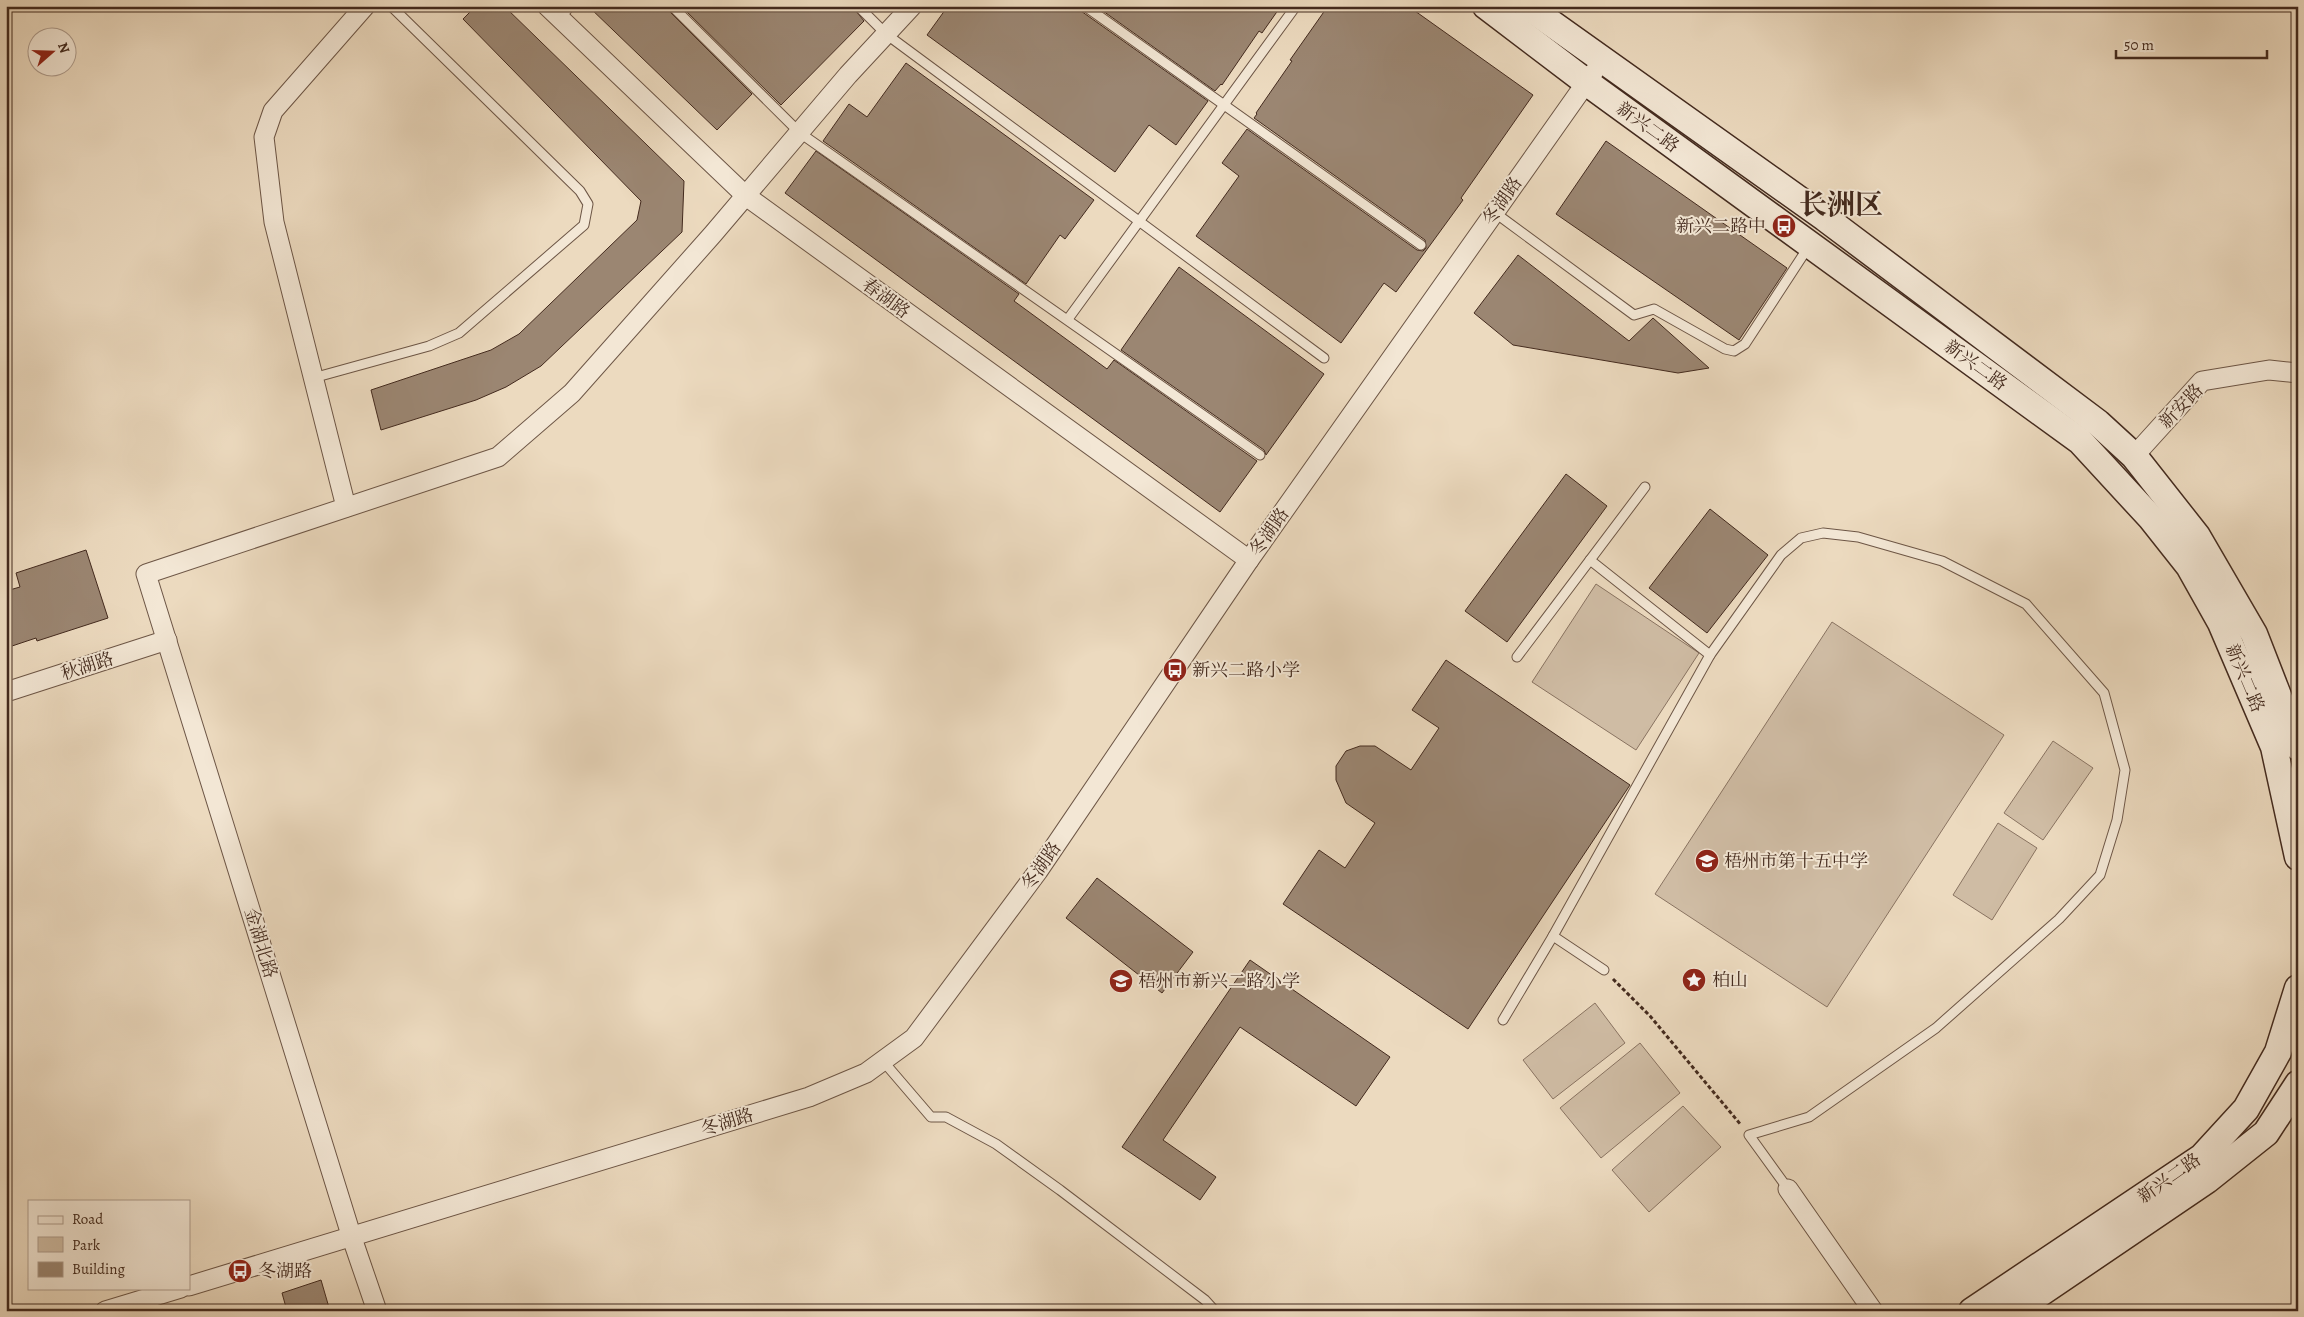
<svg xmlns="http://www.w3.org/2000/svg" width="2304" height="1317" font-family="Alegreya,'Noto Serif SC',serif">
<rect width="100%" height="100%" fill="#ecdabf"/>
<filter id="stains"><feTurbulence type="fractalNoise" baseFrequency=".004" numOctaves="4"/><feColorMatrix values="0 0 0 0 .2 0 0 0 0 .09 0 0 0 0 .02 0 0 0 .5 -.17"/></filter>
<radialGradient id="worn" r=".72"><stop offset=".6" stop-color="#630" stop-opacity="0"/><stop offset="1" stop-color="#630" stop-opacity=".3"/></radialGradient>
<g fill="#cfbca4" stroke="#897361">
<path d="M1596,584L1699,653L1636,750L1532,682Z"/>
<path d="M1832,622L2004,735L1827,1007L1655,894Z"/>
<path d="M2053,741L2093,768L2043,840L2004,813Z"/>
<path d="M1998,823L2037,848L1992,920L1953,895Z"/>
<path d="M1595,1003L1625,1043L1553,1099L1523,1060Z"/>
<path d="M1640,1043L1680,1093L1601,1158L1560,1108Z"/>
<path d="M1683,1106L1721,1147L1649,1212L1612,1170Z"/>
</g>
<g fill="#9b8672" stroke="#432a1e">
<path d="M476,6H504L684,181L682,232L541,366L506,387L476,400L381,430L371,390L491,350L519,334L637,220L641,201L463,19Z"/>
<path d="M588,6H666L668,10L752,94L717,130Z"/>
<path d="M681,6H852L864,21L781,105Z"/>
<path d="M948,6H1079L1081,11L1208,101L1176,145L1149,125L1115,172L927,35Z"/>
<path d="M1096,6H1281L1262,33L1259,31L1222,85L1221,84L1215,91Z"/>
<path d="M1328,6H1408L1533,95L1461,198L1463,200L1396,292L1384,283L1341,343L1196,236L1239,176L1222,163L1247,129L1417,250L1423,251L1426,248L1425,240L1254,118L1257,114L1256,113L1292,61L1290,60Z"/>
<path d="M906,63L1094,200L1065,239L1060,235L1026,284L823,141L849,104L867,117Z"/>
<path d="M1606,141L1787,268L1739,340L1556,214Z"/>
<path d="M816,151L1019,294L1014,301L1107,369L1114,360L1257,461L1220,512L785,193Z"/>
<path d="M1518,255L1629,341L1653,318L1709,368L1678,373L1513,345L1474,313Z"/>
<path d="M1179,267L1324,374L1266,455L1264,450L1121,350Z"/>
<path d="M1566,474L1607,506L1507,642L1465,611Z"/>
<path d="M1710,509L1768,555L1707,633L1649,588Z"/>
<path d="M86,550L108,618L37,641L36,638L6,648V591L20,587L16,573Z"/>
<path d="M1446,660L1630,785L1468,1029L1283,904L1319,850L1345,868L1375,823L1346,803L1336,780V766L1346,751L1360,746H1375L1411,770L1439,728L1412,710Z"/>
<path d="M1097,878L1193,952L1162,993L1066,918Z"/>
<path d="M1250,960L1390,1057L1356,1106L1240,1027L1163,1140L1216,1177L1200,1200L1122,1147Z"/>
<path d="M321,1280L330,1311H287L282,1293Z"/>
</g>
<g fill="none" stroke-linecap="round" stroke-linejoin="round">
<g stroke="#6d5646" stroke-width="11">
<g id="service">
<path d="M672,6L800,133L1260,455"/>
<path d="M858,6L886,34L1324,358"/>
<path d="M1085,6L1421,245"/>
<path d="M560,18L570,6"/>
<path d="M1494,212L1634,315L1654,309L1725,349L1734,351L1745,344L1809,246"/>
<path d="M1068,319L1296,6"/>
<path d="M313,378L429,346L459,333L584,225L588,204L580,191L391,6"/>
<path d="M1590,560L1710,655"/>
<path d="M1517,657L1645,487"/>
<path d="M1553,936L1604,970"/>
<path d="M1503,1020L1553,936L1710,655L1781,555L1801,538L1823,533L1858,537L1942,561L2026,604L2104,693L2125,770L2117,820L2100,875L2059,919L1936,1028L1809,1117L1749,1135L1788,1189"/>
<path d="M883,1061L931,1117H946L996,1144L1060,1190L1205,1300L1215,1311"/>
</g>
</g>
<g stroke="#6d5646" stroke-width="21">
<g id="minor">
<path d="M547,6L746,196L1249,560"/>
<path d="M2134,456L2202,381L2269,370L2298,373"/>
<path d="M346,507L274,222L264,137L273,111L365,6"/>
<path d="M6,692L167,640"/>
<path d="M1788,1189L1873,1311"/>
<path d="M189,1286L809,1097L866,1073L914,1038L1038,871L1249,560L1593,73"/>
<path d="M105,1311L181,1288"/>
<path d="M377,1311L352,1238L146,574L498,457L572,393L713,234L848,75L912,6"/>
</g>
</g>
<g stroke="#432a1e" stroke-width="29">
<g id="secondary">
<path d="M1486,6L1586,82L2080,441L2151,518L2189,566L2221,623L2274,747L2298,857"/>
<path d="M1527,6L1825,218L2098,423L2134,456L2197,536L2254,634L2298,747"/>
<path d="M1972,1311L2202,1157L2246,1109L2278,1052L2298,988"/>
<path d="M2014,1311L2207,1180L2266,1133L2298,1084"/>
</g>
</g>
<path stroke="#432a1e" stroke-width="3" stroke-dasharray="4 2.5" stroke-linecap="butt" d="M1613,979L1650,1016L1741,1125"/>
<use href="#service" stroke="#f3e7d5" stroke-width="9"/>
<use href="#minor" stroke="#f3e7d5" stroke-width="19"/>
<use href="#secondary" stroke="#f3e7d5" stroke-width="26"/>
</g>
<defs>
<g id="bus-disc" transform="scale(1.25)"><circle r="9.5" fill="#8f2418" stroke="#f3e7d5"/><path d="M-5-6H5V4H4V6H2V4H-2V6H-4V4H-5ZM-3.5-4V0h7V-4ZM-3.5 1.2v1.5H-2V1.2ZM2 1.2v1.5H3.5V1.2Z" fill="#fff"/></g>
<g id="school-disc" transform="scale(1.25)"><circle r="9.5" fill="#8f2418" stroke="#f3e7d5"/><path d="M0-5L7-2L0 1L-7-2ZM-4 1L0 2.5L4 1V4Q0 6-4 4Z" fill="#fff"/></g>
<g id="sight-disc" transform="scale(1.25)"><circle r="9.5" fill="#8f2418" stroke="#f3e7d5"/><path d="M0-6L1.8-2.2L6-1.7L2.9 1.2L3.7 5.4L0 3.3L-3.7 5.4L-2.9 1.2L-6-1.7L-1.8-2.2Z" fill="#fff"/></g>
</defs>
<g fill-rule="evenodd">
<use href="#bus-disc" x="1784" y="226"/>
<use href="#bus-disc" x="1175" y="670"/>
<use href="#school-disc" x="1707" y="861"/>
<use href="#sight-disc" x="1694" y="980"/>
<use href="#school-disc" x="1121" y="981"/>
<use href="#bus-disc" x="240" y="1271"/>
</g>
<g text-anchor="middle" stroke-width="4" stroke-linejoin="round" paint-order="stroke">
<g font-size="18" fill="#432a1e" stroke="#f3e7d5">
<text transform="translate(1648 127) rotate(36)" y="6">新兴二路</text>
<text transform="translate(1502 201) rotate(-55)" y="6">冬湖路</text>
<text transform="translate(886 298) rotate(36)" y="6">春湖路</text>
<text transform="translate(1976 365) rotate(36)" y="6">新兴二路</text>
<text transform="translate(2181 406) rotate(-46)" y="6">新安路</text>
<text transform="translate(1269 532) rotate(-55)" y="6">冬湖路</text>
<text transform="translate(87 666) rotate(-18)" y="6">秋湖路</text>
<text transform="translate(2245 678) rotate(67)" y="6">新兴二路</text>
<text transform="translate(1041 866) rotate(-55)" y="6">冬湖路</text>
<text transform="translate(261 943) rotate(73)" y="6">金湖北路</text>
<text transform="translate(727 1122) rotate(-17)" y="6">冬湖路</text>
<text transform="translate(2169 1178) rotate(-35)" y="6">新兴二路</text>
</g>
<g font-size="18" fill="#432a1e" stroke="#f3e7d5" text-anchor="start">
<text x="1766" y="232" text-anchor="end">新兴二路中</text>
<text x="1192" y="676">新兴二路小学</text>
<text x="1724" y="867">梧州市第十五中学</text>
<text x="1712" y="986">柏山</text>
<text x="1138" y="987">梧州市新兴二路小学</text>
<text x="258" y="1277">冬湖路</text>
</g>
<g font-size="28" font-weight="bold" fill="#432a1e" stroke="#f3e7d5">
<text x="1841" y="214">长洲区</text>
</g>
</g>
<rect width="2304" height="1317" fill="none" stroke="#ecdabf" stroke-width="25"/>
<rect x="8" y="8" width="2289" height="1302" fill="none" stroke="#432a1e" stroke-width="2.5"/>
<rect x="12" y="12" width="2279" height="1292" fill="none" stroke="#432a1e"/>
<rect x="28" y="1200" width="162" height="90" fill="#f3e7d5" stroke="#ad9b8c"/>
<rect x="38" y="1216" width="25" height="8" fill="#f3e7d5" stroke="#ad9b8c"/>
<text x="72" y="1224" font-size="15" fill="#432a1e">Road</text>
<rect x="38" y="1237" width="25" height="15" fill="#cfbca4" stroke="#ad9b8c"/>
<text x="72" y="1250" font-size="15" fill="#432a1e">Park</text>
<rect x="38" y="1262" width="25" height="15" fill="#9b8672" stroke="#ad9b8c"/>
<text x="72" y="1274" font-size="15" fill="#432a1e">Building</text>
<g transform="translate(52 52) rotate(70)"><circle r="24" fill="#f3e7d5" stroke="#ad9b8c"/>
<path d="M0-4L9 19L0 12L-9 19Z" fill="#8f2418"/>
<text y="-8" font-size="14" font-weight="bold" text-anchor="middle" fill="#432a1e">N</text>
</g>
<path d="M2116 50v8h151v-8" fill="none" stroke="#432a1e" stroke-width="2.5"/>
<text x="2124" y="50" font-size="15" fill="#432a1e" stroke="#f3e7d5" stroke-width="4" paint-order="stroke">50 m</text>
<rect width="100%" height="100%" filter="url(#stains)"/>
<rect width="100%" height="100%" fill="url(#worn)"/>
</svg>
